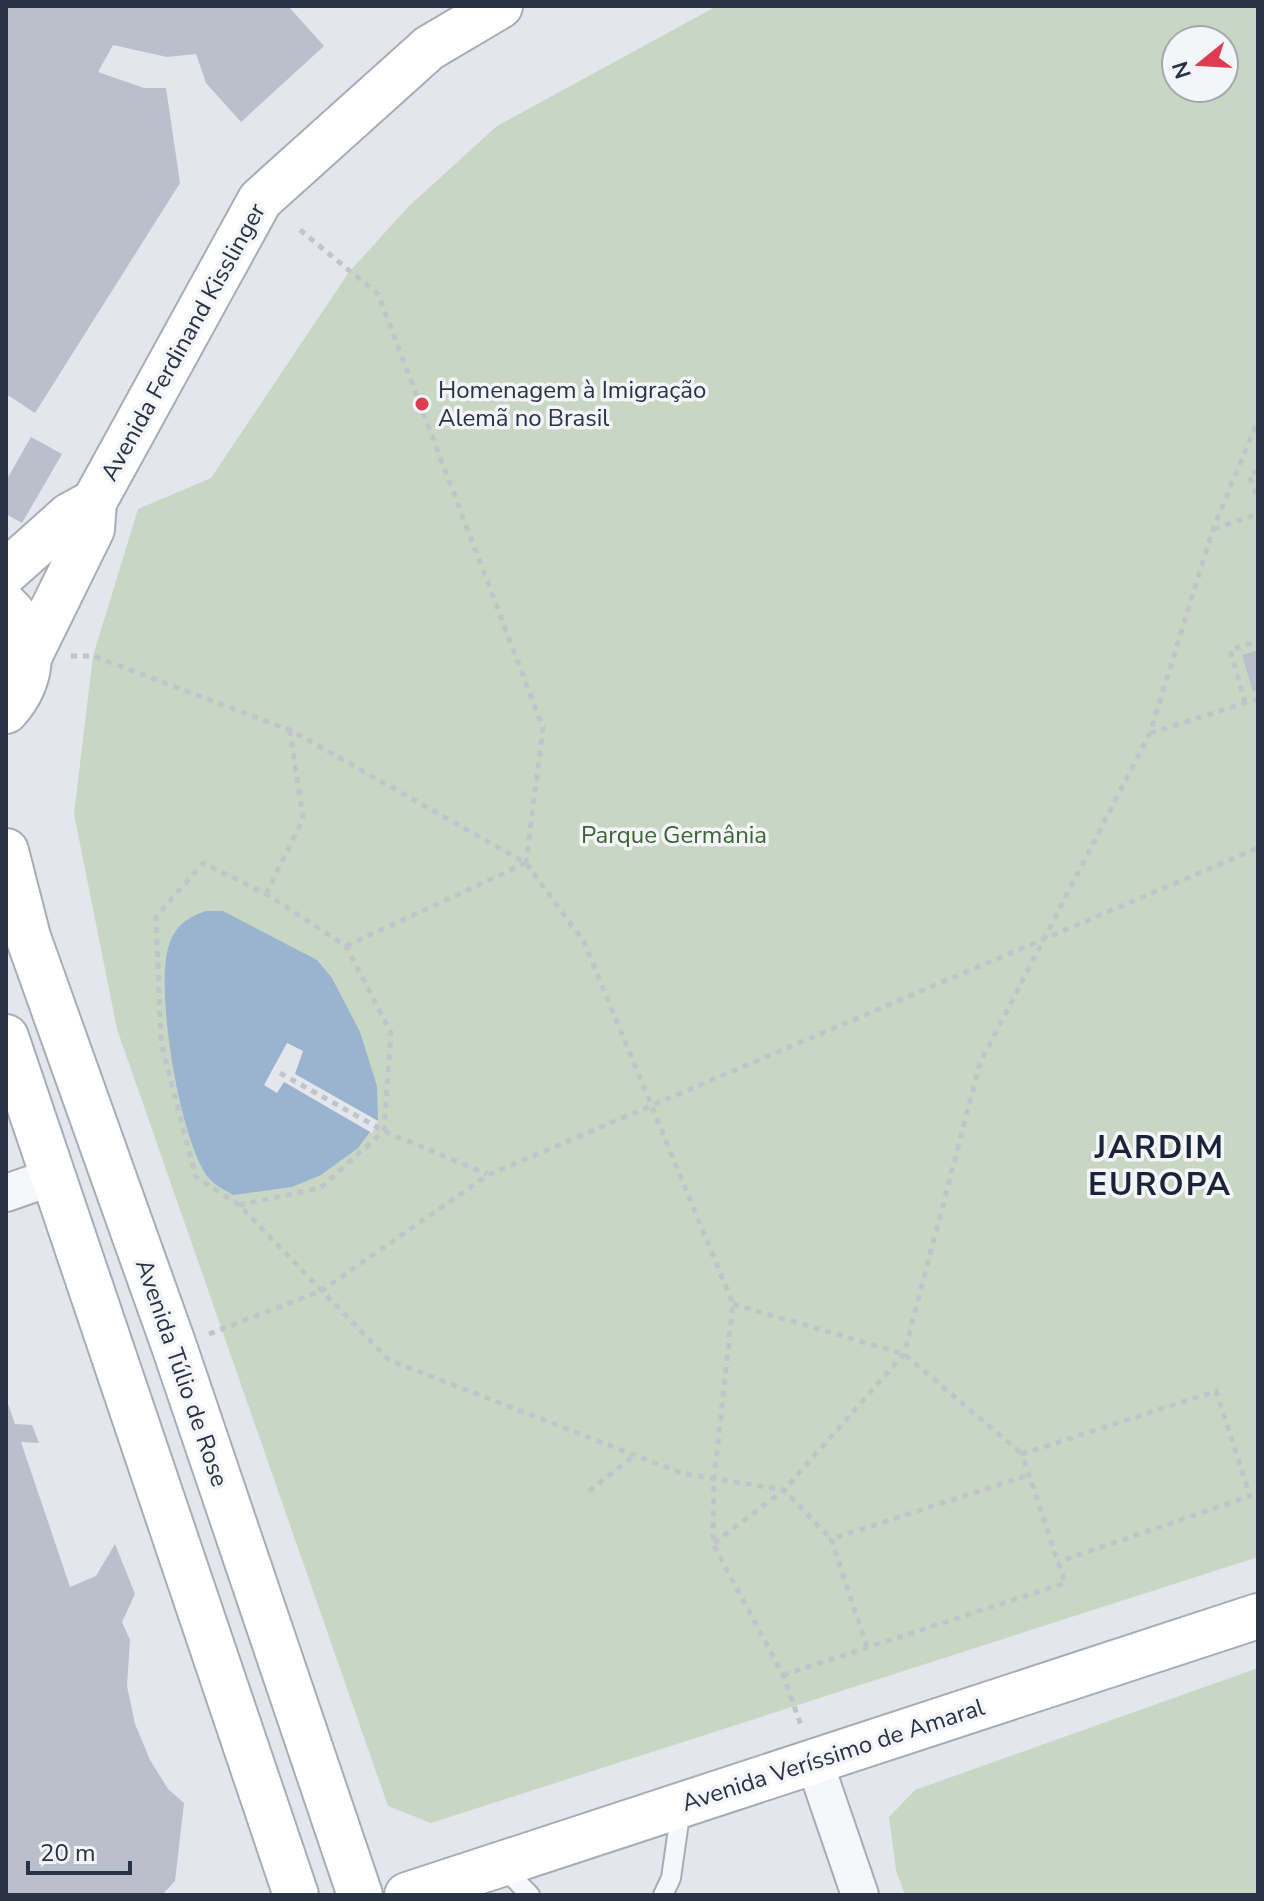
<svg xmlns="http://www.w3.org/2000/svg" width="1264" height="1901" font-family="'Nunito Sans',sans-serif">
<rect width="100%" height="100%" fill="#e3e6ec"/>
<g fill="#c8d7c3" fill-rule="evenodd">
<path d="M717,6H1258V1557L431,1823L388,1806L117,1029L74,814L93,656L138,509L211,478L349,272L409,206L497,126ZM1176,40H1224V88H1176Z"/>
<path d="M1258,1668V1895H905L896,1870L889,1817L915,1790Z"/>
</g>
<path fill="#9ab4d0" d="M206,911H223L317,960L332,978L360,1032L377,1086L378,1121L358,1148L321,1175L292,1187L233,1195C225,1190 214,1185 208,1177C180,1141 153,984 170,942C177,924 189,917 206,911Z"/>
<path fill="#e3e6ec" d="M287,1043L303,1051L295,1074L378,1121L372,1133L284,1082L277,1093L264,1085Z"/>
<g fill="#b9bfcb">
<path d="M6,6H288L324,46L241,122L206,83L196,54L167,57L113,45L98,72L144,88H166L180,183L35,413L6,394Z"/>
<path d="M31,437L62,454L22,523L6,514V481Z"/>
<path d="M1258,650V690L1253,692L1242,655Z"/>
<path d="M6,1398L15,1424L32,1425L39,1443L21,1442L70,1587L96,1576L115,1544L135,1594L122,1622L130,1640L127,1686L135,1724L150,1760L168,1789L184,1803L175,1881L162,1895H6Z"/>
</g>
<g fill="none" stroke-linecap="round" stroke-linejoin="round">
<g stroke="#a7adb7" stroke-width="22">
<g id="lane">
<path d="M502,1866L530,1895"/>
<path d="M663,1895L671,1878L681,1808"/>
</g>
</g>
<g stroke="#a7adb7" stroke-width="40">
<g id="street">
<path d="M6,1193L52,1177"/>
<path d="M814,1761L860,1895"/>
</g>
</g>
<g stroke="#a7adb7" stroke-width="48">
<g id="secondary">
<path d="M6,572L70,515L94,502"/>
<path d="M6,606C39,636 34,680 6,711"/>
<path d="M30,655L92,529L94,502L260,200L429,48L500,6"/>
<path d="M6,851L28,937L174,1346L360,1895"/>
<path d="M6,1037L296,1895"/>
<path d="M407,1895L1258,1616"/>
</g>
</g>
<g stroke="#c0c4cb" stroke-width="5" stroke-dasharray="6 6" stroke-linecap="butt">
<path d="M300,230L378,294L543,728L526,863"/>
<path d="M1258,471L1249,475L1258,499"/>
<path d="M1214,529L1258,514"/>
<path d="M71,656H93L290,730L526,863L584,942L733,1304L714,1479L713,1544L783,1675L802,1728"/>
<path d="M1245,703L1230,650L1258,641"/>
<path d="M1150,733L1258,699"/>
<path d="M266,894L303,819L290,730"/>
<path d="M346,946L526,863"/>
<path d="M280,1073L384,1131L487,1174"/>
<path d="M239,1205L196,1177L161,1043L156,917L203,863L266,894L346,946L391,1033L384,1131L320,1188L239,1205L389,1360L681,1473L784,1490L831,1539"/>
<path d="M733,1304L904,1354L1022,1454"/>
<path d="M209,1334L321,1291L488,1175L1258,848"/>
<path d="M589,1491L636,1454"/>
<path d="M714,1543L784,1490L904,1354L980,1063L1150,733L1213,529L1258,420"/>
<path d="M867,1647L831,1539L1029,1475"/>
<path d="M783,1675L1065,1583L1022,1454L1216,1391L1250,1496L1058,1562"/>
</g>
<use href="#lane" stroke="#f6f7fa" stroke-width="18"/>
<use href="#street" stroke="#f6f7fa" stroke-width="36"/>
<use href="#secondary" stroke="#fff" stroke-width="44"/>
</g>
<circle fill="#dd3c52" stroke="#f3f5f9" stroke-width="3" cx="422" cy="404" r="8"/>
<g text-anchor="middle" stroke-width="7" stroke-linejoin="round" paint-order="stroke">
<g font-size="24" fill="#283347" stroke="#f3f5f9">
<text transform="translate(183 342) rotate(-61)" y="8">Avenida Ferdinand Kisslinger</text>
<text transform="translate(182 1373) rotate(71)" y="8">Avenida Túlio de Rose</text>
<text transform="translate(833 1755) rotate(-18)" y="8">Avenida Veríssimo de Amaral</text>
</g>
<g font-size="24" fill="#283347" stroke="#f3f5f9" text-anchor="start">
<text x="438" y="398">Homenagem à Imigração<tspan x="438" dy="28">Alemã no Brasil</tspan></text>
</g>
<g font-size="24" fill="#3c6434" stroke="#f3f5f9">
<text x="674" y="843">Parque Germânia</text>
</g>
<g font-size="32" font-weight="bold" letter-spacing="2" fill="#1a2438" stroke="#f3f5f9">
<text x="1160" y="1158">JARDIM<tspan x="1160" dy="37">EUROPA</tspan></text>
</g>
</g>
<rect width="1264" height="1901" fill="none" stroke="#283347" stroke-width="16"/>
<g transform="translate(1200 64) rotate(252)"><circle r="38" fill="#f3f5f9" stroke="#a2a7b2" stroke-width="2"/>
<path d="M0-6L14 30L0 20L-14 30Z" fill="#dd3c52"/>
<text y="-12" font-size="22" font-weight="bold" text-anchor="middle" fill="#283347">N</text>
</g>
<path d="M28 1861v12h102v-12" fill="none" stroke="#283347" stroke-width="4"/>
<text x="40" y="1861" font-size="24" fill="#283347" stroke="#f3f5f9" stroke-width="6" paint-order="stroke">20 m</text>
</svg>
